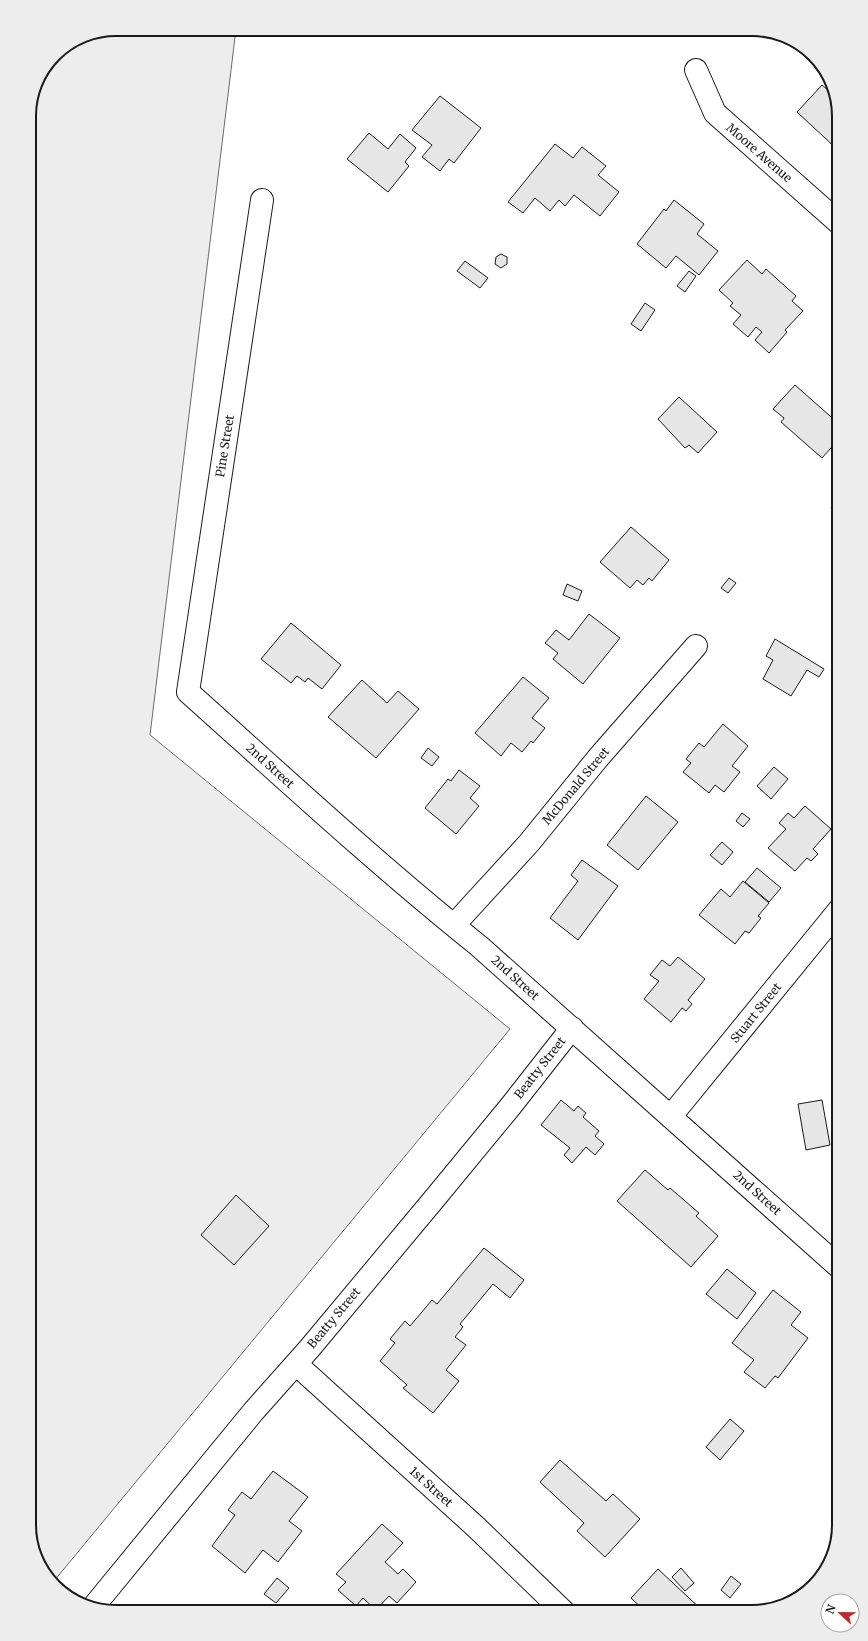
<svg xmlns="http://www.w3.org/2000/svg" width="868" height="1641" font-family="Merriweather,serif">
<rect width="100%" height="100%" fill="#fff"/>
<path fill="#ededed" stroke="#6a6a6a" d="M116,29H236L150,735L510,1029L54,1581L36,1559L29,1525V110L36,82L55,54L83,36Z"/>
<g fill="#e6e6e6" stroke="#1a1a1a">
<path d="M822,85L835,96L839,116V151L797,112Z"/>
<path d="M440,96L481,128L454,163L449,159L440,171L422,157L432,145L412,130Z"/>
<path d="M369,133L388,149L400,134L416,148L405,162L409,166L388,192L347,159Z"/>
<path d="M555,144L573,158L582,147L606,166L598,175L619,192L600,216L574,195L565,206L559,200L550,211L535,198L523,213L508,202Z"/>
<path d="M674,200L704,224L697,234L718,251L699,275L676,256L666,268L637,244L664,209L666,211Z"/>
<path d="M501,254L507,257V264L501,268L495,264L496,257Z"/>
<path d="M747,260L762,274L766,269L796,296L792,301L803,311L785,330L787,332L769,353L755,340L762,332L756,327L748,337L733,324L741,315L730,306L733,303L719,290Z"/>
<path d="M465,261L488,278L480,288L457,271Z"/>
<path d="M689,271L696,276L685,292L677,286Z"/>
<path d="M645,303L655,310L641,331L631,324Z"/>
<path d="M795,385L839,424V439L822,458L781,422L784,418L773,409Z"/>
<path d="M679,397L717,432L698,453L689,445L685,448L658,419Z"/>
<path d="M839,496V513L831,508Z"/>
<path d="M631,527L669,560L652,581L649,578L643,585L637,580L630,588L600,562Z"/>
<path d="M729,578L736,583L728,593L721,588Z"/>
<path d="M567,584L582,591L578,601L563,595Z"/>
<path d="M589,614L620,638L583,684L553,659L558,653L545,643L556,630L569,640Z"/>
<path d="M291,623L341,665L322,689L308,678L305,682L297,676L291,683L261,659Z"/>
<path d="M775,639L824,669L819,677L807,670L791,696L763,679L773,660L766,656Z"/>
<path d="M523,677L549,698L532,718L545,728L533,743L531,741L522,752L511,743L501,756L475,733Z"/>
<path d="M362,680L387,703L398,691L419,709L376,758L328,717Z"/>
<path d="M723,724L748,746L732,766L740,772L724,792L715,785L709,793L683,772L691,763L686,759L699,743L704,747Z"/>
<path d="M428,748L439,757L432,766L421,758Z"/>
<path d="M774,767L788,779L771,799L757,786Z"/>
<path d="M459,770L480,786L470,798L479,806L456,834L425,808L448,779L451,781Z"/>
<path d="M646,796L678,822L638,870L607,845Z"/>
<path d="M805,806L831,829L813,849L818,854L811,861L807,858L795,871L768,848L786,829L779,823L788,813L794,818Z"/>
<path d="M742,813L750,819L743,827L736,821Z"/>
<path d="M722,842L733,852L722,865L710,855Z"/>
<path d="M582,860L618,886L578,940L550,918L578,881L571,875Z"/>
<path d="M757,868L781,888L769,902L745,882Z"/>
<path d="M743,881L769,903L758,916L761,918L749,933L745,931L735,944L699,915L721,889L730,897Z"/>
<path d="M678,957L705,979L688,1000L692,1004L686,1011L682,1008L671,1022L644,999L659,981L650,975L662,960L670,966Z"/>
<path d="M839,1018V1033L832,1027Z"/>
<path d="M561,1100L574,1111L578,1106L586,1113L583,1117L599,1131L595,1136L604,1144L595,1155L586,1147L572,1163L564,1155L570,1148L541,1125Z"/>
<path d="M822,1100L830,1145L806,1150L798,1104Z"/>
<path d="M645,1170L668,1190L670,1188L699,1213L696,1216L718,1236L691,1267L617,1201Z"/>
<path d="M236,1195L269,1226L234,1265L201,1235Z"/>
<path d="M484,1248L524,1280L510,1298L493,1284L460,1324L463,1327L455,1337L466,1345L446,1370L459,1381L433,1413L403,1388L407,1385L380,1361L395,1343L390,1339L405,1321L410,1326L432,1300L437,1304Z"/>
<path d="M727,1269L756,1293L737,1319L706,1294Z"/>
<path d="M773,1290L801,1312L791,1325L808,1338L778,1378L775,1376L765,1388L744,1372L754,1360L732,1343Z"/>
<path d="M730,1419L744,1431L720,1460L706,1447Z"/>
<path d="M560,1460L606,1501L613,1494L640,1519L605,1557L577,1531L584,1523L540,1482Z"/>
<path d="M273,1471L308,1497L289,1521L302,1531L278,1562L263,1550L245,1573L212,1546L235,1515L228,1510L242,1492L251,1499Z"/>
<path d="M382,1524L403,1543L385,1562L398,1574L403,1569L416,1582L397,1603L389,1596L376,1610L363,1598L356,1606L338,1590L346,1582L336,1574Z"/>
<path d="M681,1568L694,1583L685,1591L672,1577Z"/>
<path d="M658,1569L704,1612H650L647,1609L645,1611L631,1598Z"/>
<path d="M731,1576L741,1584L730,1598L721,1590Z"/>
<path d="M277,1578L289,1588L276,1603L264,1594Z"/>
</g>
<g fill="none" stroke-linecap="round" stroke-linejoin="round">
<g stroke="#1a1a1a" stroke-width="24">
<g id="street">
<path d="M696,70L715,113L839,223"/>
<path d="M262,200L188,692C284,778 378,865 479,946L839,1267"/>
<path d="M454,925L529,843L598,758L696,646"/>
<path d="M671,1116L839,910"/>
<path d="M296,1364L477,1528L564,1612"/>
<path d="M94,1606L253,1412L309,1349L435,1198L510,1107L572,1028"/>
</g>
</g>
<use href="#street" stroke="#fff" stroke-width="22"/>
</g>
<g text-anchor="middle" stroke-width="3" stroke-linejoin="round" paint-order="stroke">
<g font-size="12" fill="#1a1a1a" stroke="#fff">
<text transform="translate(759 153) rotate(41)" y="4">Moore Avenue</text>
<text transform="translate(225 446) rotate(-81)" y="4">Pine Street</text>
<text transform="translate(270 766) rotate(42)" y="4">2nd Street</text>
<text transform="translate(576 786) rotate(-50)" y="4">McDonald Street</text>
<text transform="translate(515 978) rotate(42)" y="4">2nd Street</text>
<text transform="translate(756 1013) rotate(-51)" y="4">Stuart Street</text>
<text transform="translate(540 1068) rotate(-52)" y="4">Beatty Street</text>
<text transform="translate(757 1193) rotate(42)" y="4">2nd Street</text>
<text transform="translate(334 1318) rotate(-50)" y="4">Beatty Street</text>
<text transform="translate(431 1487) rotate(42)" y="4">1st Street</text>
</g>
</g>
<path d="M0 0H868V1641H0ZM116 36H752A80 80 0 0 1 832 116V1525A80 80 0 0 1 752 1605H116A80 80 0 0 1 36 1525V116A80 80 0 0 1 116 36Z" fill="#ededed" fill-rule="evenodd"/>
<path fill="none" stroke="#1a1a1a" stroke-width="2" d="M116 36H752A80 80 0 0 1 832 116V1525A80 80 0 0 1 752 1605H116A80 80 0 0 1 36 1525V116A80 80 0 0 1 116 36Z"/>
<g transform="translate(840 1613) rotate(292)"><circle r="19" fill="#ffffff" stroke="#a3a3a3"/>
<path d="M0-3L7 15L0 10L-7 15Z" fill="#c62828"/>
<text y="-6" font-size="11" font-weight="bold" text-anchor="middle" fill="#1a1a1a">N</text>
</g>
</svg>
